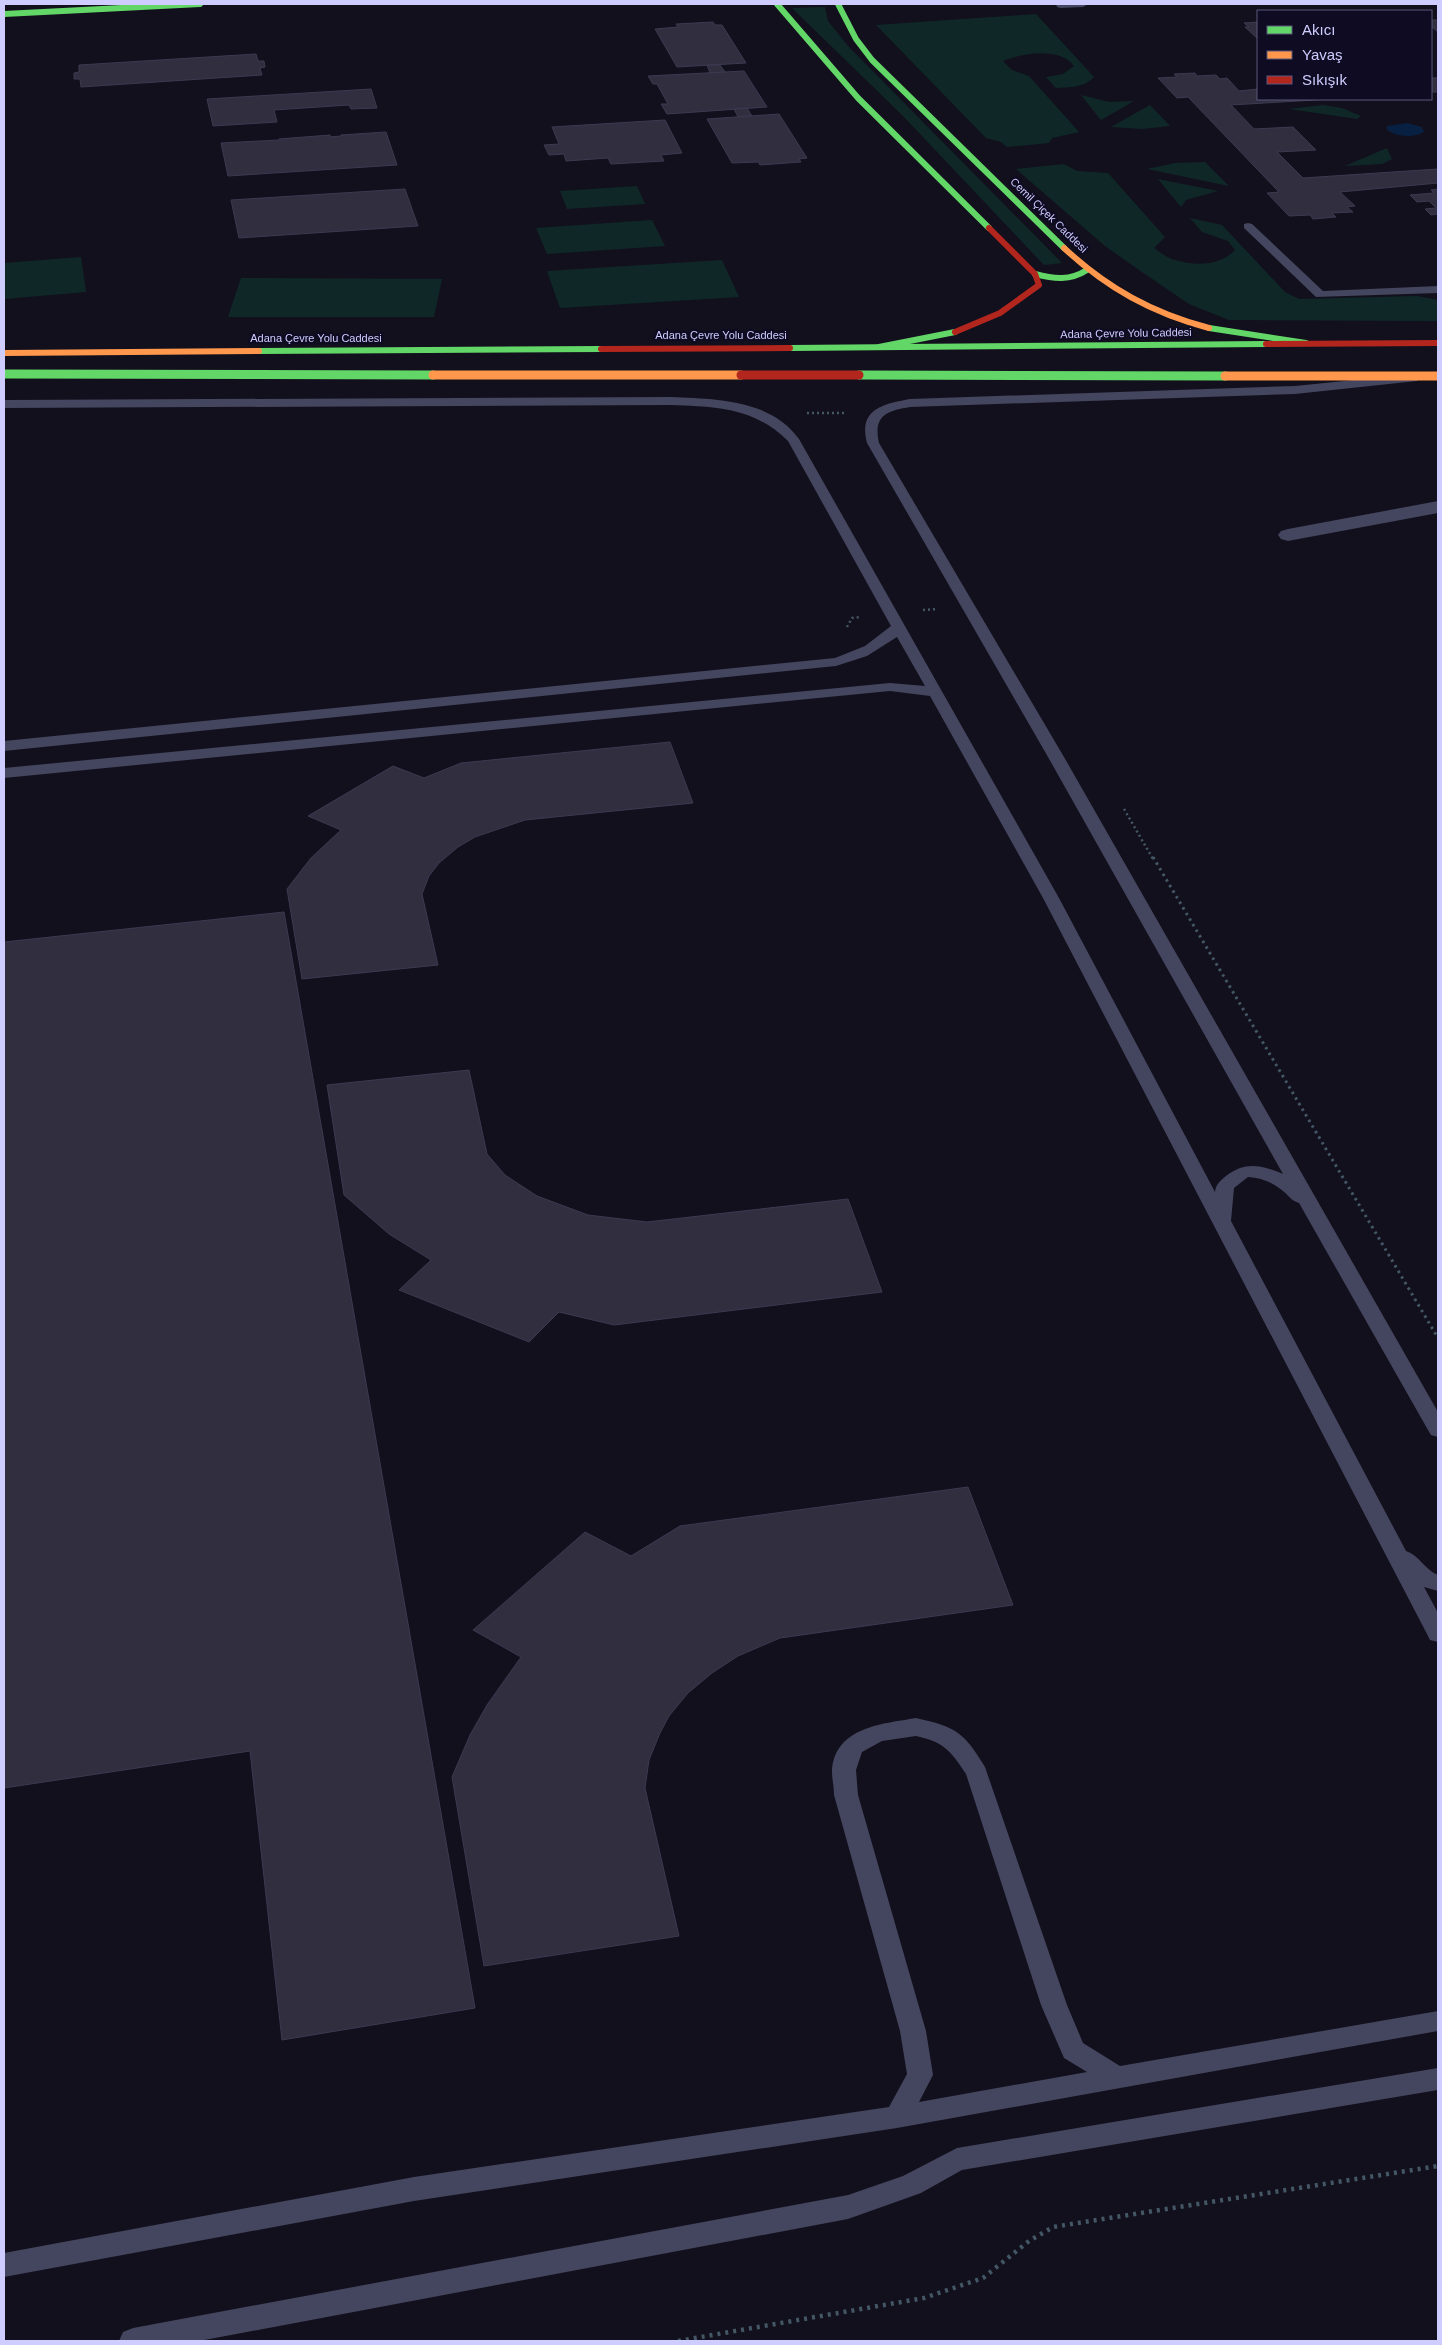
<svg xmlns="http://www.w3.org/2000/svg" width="1442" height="2345" font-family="Helvetica,sans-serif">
<rect width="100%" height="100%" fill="#12101d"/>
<g fill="#0f2827">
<path d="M825,7L828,21L848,46L1062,263L1044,265L904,117L792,8Z"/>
<path d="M1036,14L1094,77C1084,88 1069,87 1056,88L1046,77L1063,74L1074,66C1060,47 1022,53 1003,61L1012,70L1029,76L1079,132L1052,138L1049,143L1007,147L1001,142L986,138L876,25Z"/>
<path d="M1081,95L1109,102L1134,101L1101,120Z"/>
<path d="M1150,105L1170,126L1143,129L1111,127Z"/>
<path d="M1323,105L1342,108L1361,116L1357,119L1289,109Z"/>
<path d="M1387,148L1392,159L1382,164L1345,166Z"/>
<path d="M1205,162L1229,186L1147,169L1175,163Z"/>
<path d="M1064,164L1077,171L1108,173L1165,237L1154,248C1160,252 1168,259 1175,260C1195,266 1220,266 1235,250L1228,241L1202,232L1190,218L1222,225L1285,292L1299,299L1417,296L1438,300V321L1229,320L1189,304L1139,270L1105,246L1016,169Z"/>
<path d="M1158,179L1218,191L1186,200L1181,207Z"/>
<path d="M637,186L645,204L567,209L560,191Z"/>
<path d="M652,220L665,246L547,254L536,228Z"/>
<path d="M81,257L86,292L4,299V263Z"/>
<path d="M722,260L739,297L560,308L547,271Z"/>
<path d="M241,278L442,279L434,317H228Z"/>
</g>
<path fill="#082041" d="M1407,123L1422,127L1424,132C1414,138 1396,137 1387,130V126Z"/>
<g fill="#302e3f" stroke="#3c3a51">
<path d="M1431,20H1438V32L1432,27H1435L1431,24Z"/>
<path d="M713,22L715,25H722L746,63L677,67L655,29L678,27L676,24Z"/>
<path d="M1258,22V39L1245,27H1249L1244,23Z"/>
<path d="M256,54L258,61H264L265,67L260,68L262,75L81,87L80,79H74V73L79,72V65Z"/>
<path d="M707,65H720L725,72L710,73Z"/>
<path d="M744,71L767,107L667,114L661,104H668L657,84H653L648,76Z"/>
<path d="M1195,73L1197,76L1216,75L1220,79L1227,78L1239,91L1258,89V99H1332L1231,105L1254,129L1293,127L1316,150L1277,152L1303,178L1438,169V183L1340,192L1355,206L1347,207L1353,212L1332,213L1336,217L1313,219L1310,215L1289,216L1267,193L1279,192L1188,97L1177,98L1158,78L1177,77L1174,74Z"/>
<rect x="1431" y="78" width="7" height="14"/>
<path d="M371,89L377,108L351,109L349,105L274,110L277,122L213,126L207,99Z"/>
<path d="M747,108L752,116L738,117L734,109Z"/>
<path d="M779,114L807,158L799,159L801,162L760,165L758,162L732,163L707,119Z"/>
<path d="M665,120L682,153L661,155L664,161L611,164L608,158L566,161L564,154L549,155L544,145L559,144L552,127Z"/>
<path d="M386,132L397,165L228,176L221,143L279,140V139L330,135V137L341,136V135Z"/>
<path d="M405,189L418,226L239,238L231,200Z"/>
<path d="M1438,189V214L1431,215L1425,209L1436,208L1429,201L1417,202L1410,195L1434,193L1431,190Z"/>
<path d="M670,742L693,803L525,820L475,837L458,847L439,863L429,876L422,894L438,965L302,979L287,889L311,858L341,830L308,816L393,766L424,778L461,763Z"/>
<path d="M284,912L475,2008L282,2040L250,1751L4,1788V942Z"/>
<path d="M469,1070L487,1154L505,1175L537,1196L588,1215L647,1222L848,1199L882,1292L614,1325L559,1312L529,1342L399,1290L431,1260L389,1234L344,1195L327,1085Z"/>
<path d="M968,1487L1013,1605L780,1638L738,1656L712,1673L688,1693L669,1716L660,1733L649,1760L645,1788L679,1936L484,1966L452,1777L470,1735L487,1705L521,1657L473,1630L585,1532L631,1556L680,1526Z"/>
</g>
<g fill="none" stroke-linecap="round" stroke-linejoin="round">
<g stroke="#445765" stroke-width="2.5" stroke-dasharray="2 3" stroke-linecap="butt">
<path d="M807,413H846"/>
<path d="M923,610L937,609"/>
<path d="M847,627L852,618L860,617"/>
<path d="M1124,809L1153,859"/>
</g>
<path stroke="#445765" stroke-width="3" stroke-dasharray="2.5 4" stroke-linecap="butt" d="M1153,857L1438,1338"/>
<path stroke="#445765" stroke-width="4.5" stroke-dasharray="3 5" stroke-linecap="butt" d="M678,2341L924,2298L983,2278L1029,2241L1053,2227L1438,2166"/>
<g fill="#44455e" fill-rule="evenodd">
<path d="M1056,4H1088L1083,7L1060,8L1057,7Z"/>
<path d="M1248,223L1252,224L1323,291L1438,286V293L1316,297L1244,228V224Z"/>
<path d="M1413,374L1419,378L1417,381L1295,394L910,407C886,411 873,416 879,443L1064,757L1438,1412V1437L1431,1435L1428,1430L1299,1203C1292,1201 1289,1196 1283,1191C1272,1182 1262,1178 1248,1177L1234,1188L1231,1221L1406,1551C1419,1555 1425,1570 1438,1575V1591L1424,1587L1438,1613V1642L1430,1640L1427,1634L1043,898L930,696L890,691L4,778V768L890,683L925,686L897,637L867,656L836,666L4,751V741L835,658L865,646L891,626L788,441C753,407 717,407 671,405L4,408V400L671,397C715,399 770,399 799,439L1059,898L1215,1192C1216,1184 1220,1181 1226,1176C1245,1161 1262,1165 1283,1174L1048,757L867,443C858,409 883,404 910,399L1295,386Z"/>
<path d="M916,1718C956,1727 964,1732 985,1767L1067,2005L1083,2043L1120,2066L1438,2011V2031L897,2128L414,2201L4,2277V2253L414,2177L889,2107L907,2074L900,2031L834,1795C834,1787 832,1779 832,1772C834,1727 882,1724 916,1718ZM916,1736C944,1742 951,1751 966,1774L1041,2005L1064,2058L1087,2072L919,2102L933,2075L926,2031L858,1795L856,1770L862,1752L882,1741Z"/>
<path d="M1438,2068V2090L962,2170L921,2193L848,2219L199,2341H119L123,2332L133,2328L848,2195L903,2176L957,2148Z"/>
</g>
<path fill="#44455e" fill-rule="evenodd" d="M1438,501V513L1288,541L1281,539L1278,535L1281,531L1288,529Z"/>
<g stroke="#63d668" stroke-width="6">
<path d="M777,4L858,98L989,228"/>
<path d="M838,4L856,39L872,60L1064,248"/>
<path d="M4,14L200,4"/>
<path d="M1035,274C1054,279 1070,281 1087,270"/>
<path d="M1209,328L1306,343"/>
<path d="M879,347L955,332"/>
<path d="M790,348L1266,344"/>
<path d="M259,351L601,349"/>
</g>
<g stroke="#63d668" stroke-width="9">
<path d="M4,374L433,375"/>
<path d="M859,375L1225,376"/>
</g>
<g stroke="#ff974d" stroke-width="6">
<path d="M1064,248C1107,288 1152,313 1209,328"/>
<path d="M4,353L259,351"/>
</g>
<g stroke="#ff974d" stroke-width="9">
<path d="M433,375H741"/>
<path d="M1225,376H1438"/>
</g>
<g stroke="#b3261e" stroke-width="6">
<path d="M955,332L1000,313L1039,285L1035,274L989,228"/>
<path d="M1266,344L1438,343"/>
<path d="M601,349L790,348"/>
</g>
<path stroke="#b3261e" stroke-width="9" d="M741,375H859"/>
</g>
<g text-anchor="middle" stroke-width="4.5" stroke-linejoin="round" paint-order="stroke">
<g font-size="11" fill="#cfccff" stroke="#0e0b22">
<text transform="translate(1049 215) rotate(44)" y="4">Cemil Çiçek Caddesi</text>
<text transform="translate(1126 333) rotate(-1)" y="4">Adana Çevre Yolu Caddesi</text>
<text x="721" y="339">Adana Çevre Yolu Caddesi</text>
<text x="316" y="342">Adana Çevre Yolu Caddesi</text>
</g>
</g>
<rect width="1442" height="2345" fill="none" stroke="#cfccff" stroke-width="10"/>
<rect x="1257" y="10" width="175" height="90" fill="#0e0b22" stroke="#5b587a"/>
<rect x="1267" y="26" width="25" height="8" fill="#63d668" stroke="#5b587a"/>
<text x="1302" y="35" font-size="15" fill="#cfccff">Akıcı</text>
<rect x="1267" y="51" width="25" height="8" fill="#ff974d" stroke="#5b587a"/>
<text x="1302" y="60" font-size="15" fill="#cfccff">Yavaş</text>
<rect x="1267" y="76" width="25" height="8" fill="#b3261e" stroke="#5b587a"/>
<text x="1302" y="85" font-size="15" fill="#cfccff">Sıkışık</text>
</svg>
